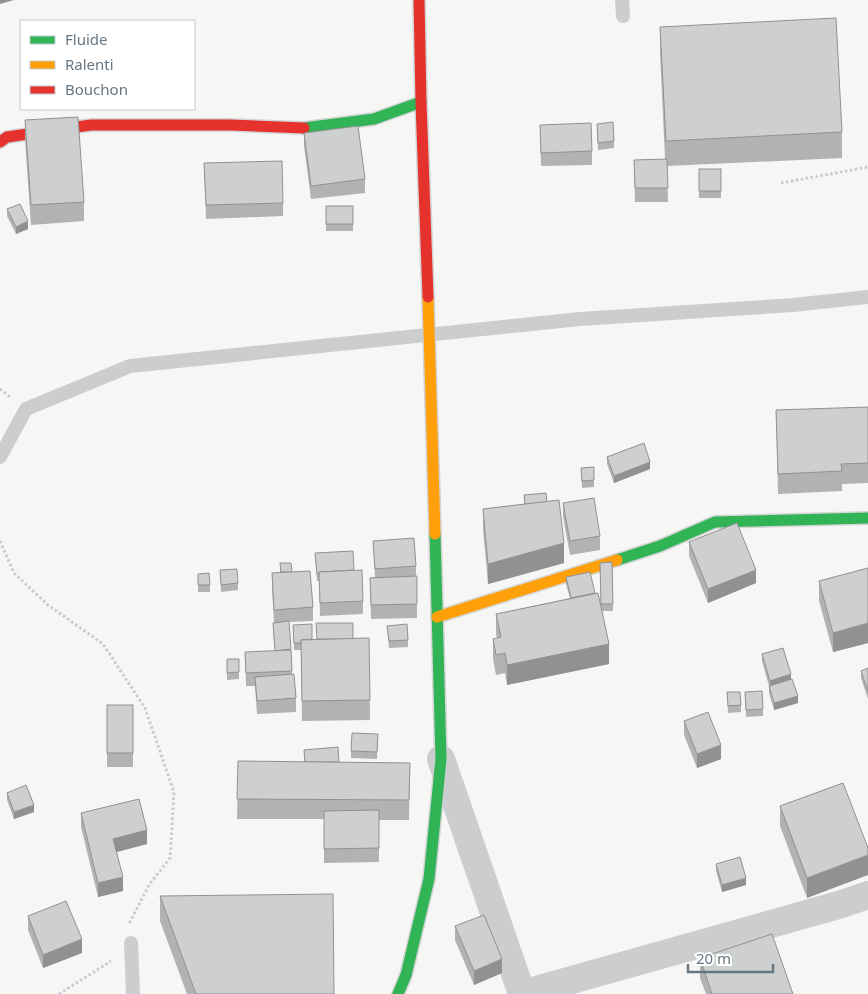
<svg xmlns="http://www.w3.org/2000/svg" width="868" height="994" font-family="'Noto Sans',sans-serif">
<rect width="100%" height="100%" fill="#f6f6f4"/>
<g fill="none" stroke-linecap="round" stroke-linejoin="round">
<g stroke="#d3d4d5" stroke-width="14">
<g id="fast">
<path d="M304,128L374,119L421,102"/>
<path d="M617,560L660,546L715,522L868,518"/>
<path d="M398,994L406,975L429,879L441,759L435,534"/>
</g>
</g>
<g stroke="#d3d4d5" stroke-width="14">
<g id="slow">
<path d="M428,297L435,534"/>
<path d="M437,617L617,560"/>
</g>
</g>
<g stroke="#d3d4d5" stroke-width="14">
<g id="jam">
<path d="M419,0L421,102L428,297"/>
<path d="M0,142L7,137L91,125H231L304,128"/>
</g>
</g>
<g stroke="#cacbca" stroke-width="3" stroke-dasharray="2.5 2.5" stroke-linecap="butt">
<path d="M781,183L868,167"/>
<path d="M0,389L10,397"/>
<path d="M0,541L14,573L48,605L103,644L145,708L174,792L170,858L149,885L129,924"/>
<path d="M59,994L111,961"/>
</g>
<g stroke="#cccdce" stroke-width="14">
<path d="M622,0L623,16"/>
<path d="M0,457L26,409L130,366L580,319L793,305L868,297"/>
<path d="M131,943L133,994"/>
</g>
<g stroke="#cccdce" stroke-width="28">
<path d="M441,759L522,994"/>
<path d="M522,994L842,904L868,895"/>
</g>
<use href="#fast" stroke="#30b455" stroke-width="11"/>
<use href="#slow" stroke="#ff9f0a" stroke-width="11"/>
<use href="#jam" stroke="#e5322d" stroke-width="11"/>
</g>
<g fill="#b1b3b3">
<path d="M660,27L842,132V158L667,166L668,202H635L634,160L665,159L660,52Z"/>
<path d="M25,120L84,202V221L31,225L25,140Z"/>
<path d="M597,124L614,141V148L598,150Z"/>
<path d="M540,125L592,151V165L541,166Z"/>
<path d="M304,133L365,179V193L311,199L304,146Z"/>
<path d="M204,163L283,203V216L206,219Z"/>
<rect x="699" y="169" width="22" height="29"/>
<rect x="326" y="206" width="27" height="25"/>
<path d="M7,209L28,229L16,234L7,216Z"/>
<path d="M868,407V483L842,484V491L778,494L776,410Z"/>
<path d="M607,457L650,469L614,483L607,464Z"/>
<path d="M594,467V487L582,488L581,468Z"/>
<path d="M524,495L547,502L564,563L488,584L483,529V509L524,504Z"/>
<path d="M563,503L600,536V550L570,555L563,517Z"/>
<path d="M373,541L416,566V576H417V618L371,619L370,578L375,577Z"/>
<path d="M689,542L756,583L708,603L689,556Z"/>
<path d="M315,553L354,570L363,601V614L320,616L319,581H317Z"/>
<path d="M612,562L613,611H602L609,664L507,685L505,673L496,675L493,659V639L497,638L496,634V614L570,598L566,584V577L595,593L601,607L600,563Z"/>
<path d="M280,563L292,572L313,607V621L289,622L291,649L292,674L296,698V712L257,714L255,686H246L245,652L275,651L273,630V623H274L272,587V573L280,572Z"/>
<path d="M868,568V643L833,652L819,601V581Z"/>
<path d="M220,570L238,583V590L221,592Z"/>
<path d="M198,574L210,585V592H198Z"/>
<path d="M387,626L408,640V647L389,648Z"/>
<path d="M293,632L312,639L369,638L370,720L302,721L301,650H294Z"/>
<path d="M762,654L791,679L798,703L774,710L769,693V686L762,661Z"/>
<path d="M227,659H239V679L227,680Z"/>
<path d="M868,668V699L861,678V671Z"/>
<path d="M727,692L741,705V712L728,713Z"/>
<path d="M745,692L763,709V716L746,717Z"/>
<rect x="107" y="705" width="26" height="62"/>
<path d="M684,721L721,759L697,768L684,735Z"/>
<path d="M378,734L377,759L351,758V751Z"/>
<path d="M304,750L339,762L410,763L409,820H379V862L324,863V819H237L238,761L304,762Z"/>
<path d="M843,783L807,898L780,826V806Z"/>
<path d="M7,793L34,812L14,819L7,800Z"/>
<path d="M81,813L147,844L116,852L123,891L98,897L81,827Z"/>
<path d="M716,864L746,885L722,892L716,871Z"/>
<path d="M160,896L334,994H187L160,921Z"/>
<path d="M28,916L82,953L43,968L28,930Z"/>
<path d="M455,926L502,973L474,985L455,940Z"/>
<path d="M700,958L793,994H706L700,978Z"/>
</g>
<g fill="#909292">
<path d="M0,0H14L0,4Z"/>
<path d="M28,221V229L16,234V227Z"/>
<path d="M650,462V469L614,483V476Z"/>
<path d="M564,543V563L488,584V564Z"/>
<path d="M756,570V583L708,603V589Z"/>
<path d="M868,623V643L833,652V633Z"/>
<path d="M609,644V664L507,685V665Z"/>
<path d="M791,674V681L770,688V681Z"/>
<path d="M798,696V703L774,710V703Z"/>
<path d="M721,745V759L697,768V754Z"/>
<path d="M34,805V812L14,819V812Z"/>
<path d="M147,830V844L113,853V839Z"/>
<path d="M868,855V875L807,898V878Z"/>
<path d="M123,877V891L98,897V883Z"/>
<path d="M746,878V885L722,892V885Z"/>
<path d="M82,939V953L43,968V955Z"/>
<path d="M502,959V973L474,985V971Z"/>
</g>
<g fill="#ced0d0" stroke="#909292">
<path d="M836,18L842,132L666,141L660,27Z"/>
<path d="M78,117L84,202L31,205L25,120Z"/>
<path d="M613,122L614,141L598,143L597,124Z"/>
<path d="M591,123L592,151L541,153L540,125Z"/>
<path d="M358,126L365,179L311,186L304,133Z"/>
<path d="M667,159L668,188H635L634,160Z"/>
<path d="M282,161L283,203L206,205L204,163Z"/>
<rect x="699" y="169" width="22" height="22"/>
<path d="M20,204L28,221L16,227L7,209Z"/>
<rect x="326" y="206" width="27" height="18"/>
<path d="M868,407V463L841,464L842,471L778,474L776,410Z"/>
<path d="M644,443L650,462L614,476L607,457Z"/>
<path d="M594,467V480L582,481L581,468Z"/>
<path d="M546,493L547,502L525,504L524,495Z"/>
<path d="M594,498L600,536L570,541L563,503Z"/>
<path d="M559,500L564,543L488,564L483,509Z"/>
<path d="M737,523L756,570L708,589L689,542Z"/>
<path d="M414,538L416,566L375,569L373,541Z"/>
<path d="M353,551L354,570L319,572V574H317L315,553Z"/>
<path d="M612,562L613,604H601L600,563Z"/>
<path d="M280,563H291L292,572H281Z"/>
<path d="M868,568V623L833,633L819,581Z"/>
<path d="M237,569L238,583L221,585L220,570Z"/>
<path d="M362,570L363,601L320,603L319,572Z"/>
<path d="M310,571L313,607L274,610L272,573Z"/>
<path d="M590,572L595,593L571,598L566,577Z"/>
<path d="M209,573L210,585H198V574Z"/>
<path d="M417,576V604L371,605L370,578Z"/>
<path d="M598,593L609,644L507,665L505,653L496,655L493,639L501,637L496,614Z"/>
<path d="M289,621L291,649L275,651L273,623Z"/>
<path d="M316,623H353V639H317Z"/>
<path d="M312,624V639L301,640V643H294L293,625Z"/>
<path d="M407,624L408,640L389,641L387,626Z"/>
<path d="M369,638L370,700L302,701L301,640Z"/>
<path d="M783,648L791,674L770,681L762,654Z"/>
<path d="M291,650L292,671L246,673L245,652Z"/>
<path d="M227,659H239V672L227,673Z"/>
<path d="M868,668V691L861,671Z"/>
<path d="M294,674L296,698L257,701L255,677Z"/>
<path d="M792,679L798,696L774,703L769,686Z"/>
<path d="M762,691L763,709L746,710L745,692Z"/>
<path d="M727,692H740L741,705L728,706Z"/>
<rect x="107" y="705" width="26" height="48"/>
<path d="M708,712L721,745L697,754L684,721Z"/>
<path d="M352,733L378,734L377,752L351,751Z"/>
<path d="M338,747L339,762H305L304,750Z"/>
<path d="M238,761L410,763L409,800L237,799Z"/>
<path d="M843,783L868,848V855L807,878L780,806Z"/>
<path d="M26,785L34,805L14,812L7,793Z"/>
<path d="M139,799L147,830L113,839L123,877L98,883L81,813Z"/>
<path d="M379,810V848L324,849V811Z"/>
<path d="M740,857L746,878L722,885L716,864Z"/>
<path d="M333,894L334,994H196L160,896Z"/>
<path d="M66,901L82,939L43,955L28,916Z"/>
<path d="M484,915L502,959L474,971L455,926Z"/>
<path d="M772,934L793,994H712L700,958Z"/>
</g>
<rect x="20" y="20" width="175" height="90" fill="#ffffff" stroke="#c2c9ce"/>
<rect x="30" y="36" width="25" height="8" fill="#30b455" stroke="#c2c9ce"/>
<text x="65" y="45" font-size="15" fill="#667784">Fluide</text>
<rect x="30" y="61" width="25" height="8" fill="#ff9f0a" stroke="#c2c9ce"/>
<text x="65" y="70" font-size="15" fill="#667784">Ralenti</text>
<rect x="30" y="86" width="25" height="8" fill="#e5322d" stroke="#c2c9ce"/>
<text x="65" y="95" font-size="15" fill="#667784">Bouchon</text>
<path d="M688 964v8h85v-8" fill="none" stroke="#667784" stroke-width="2.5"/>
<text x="696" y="964" font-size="15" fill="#667784" stroke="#ffffff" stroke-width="4" paint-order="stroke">20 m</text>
</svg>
